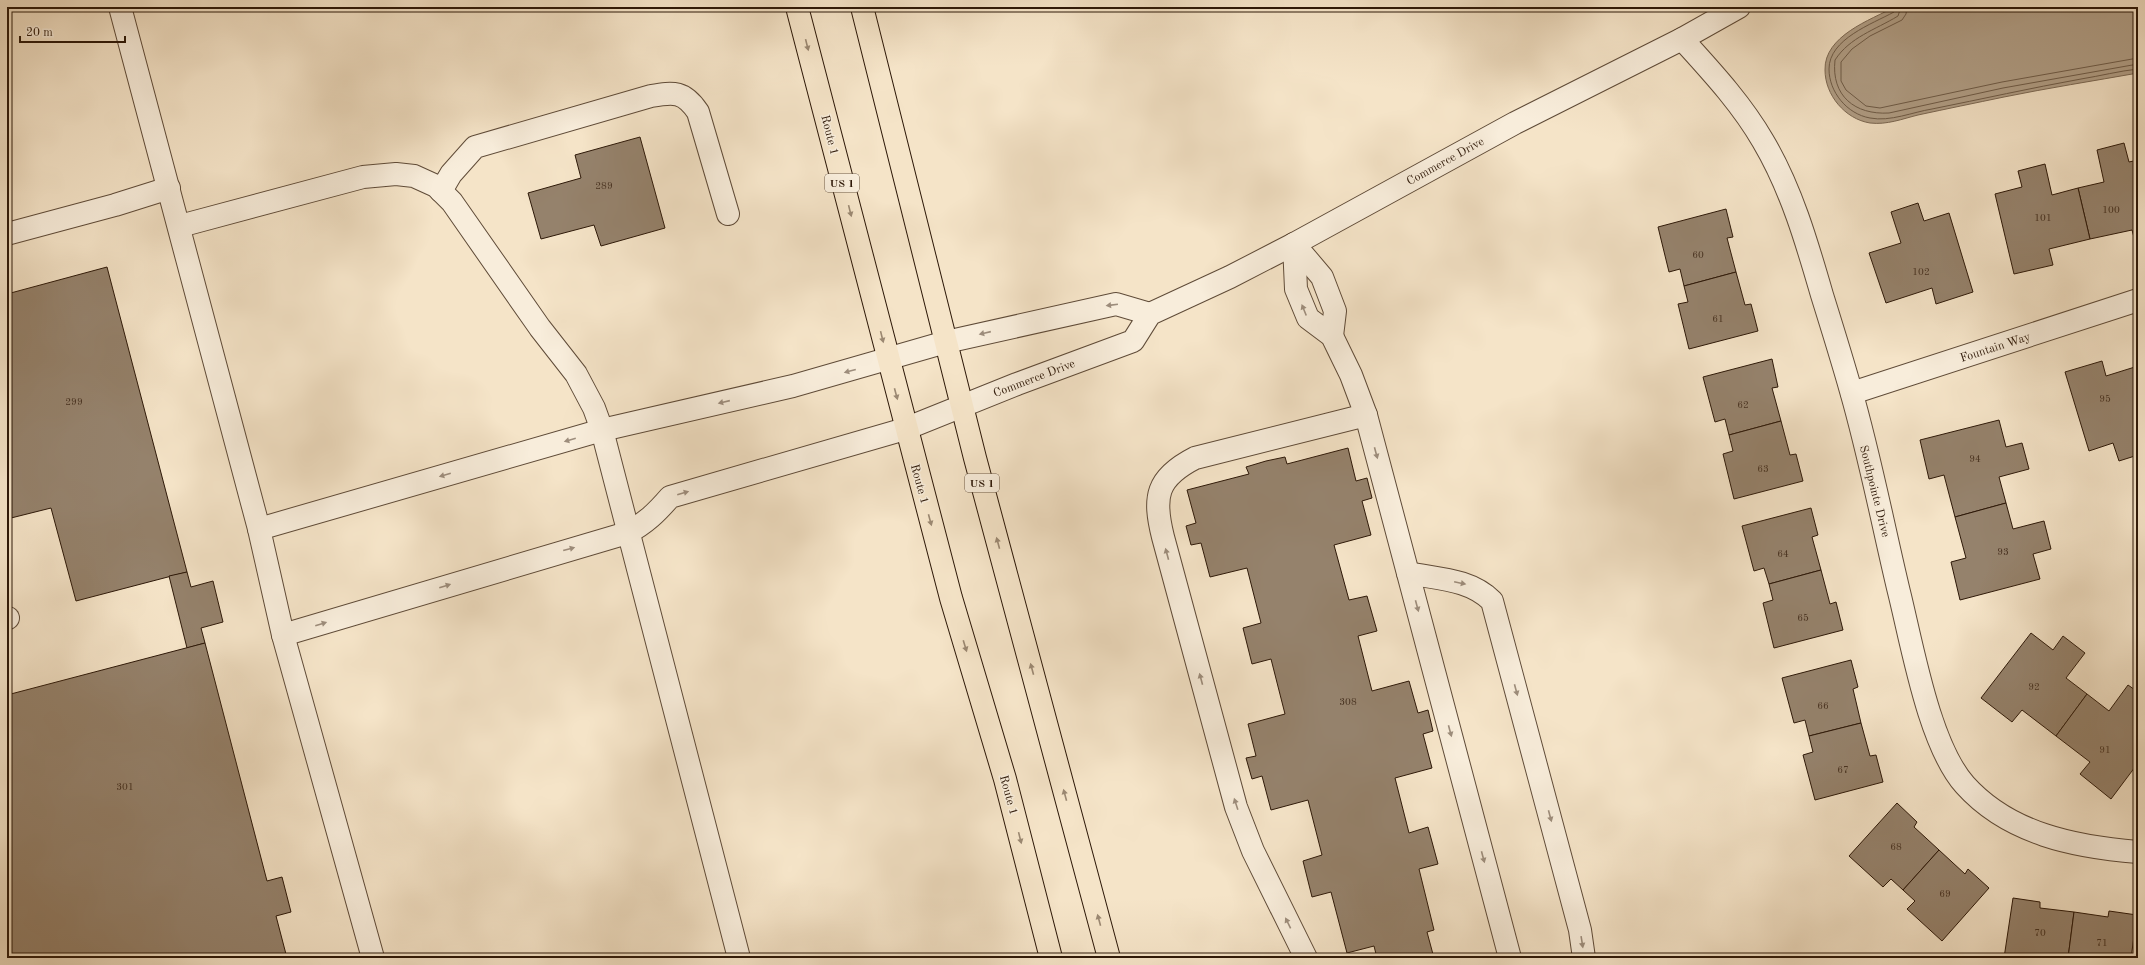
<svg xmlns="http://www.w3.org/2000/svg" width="2145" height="965" font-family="'Old Standard TT',serif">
<rect width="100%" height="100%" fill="#f5e4c8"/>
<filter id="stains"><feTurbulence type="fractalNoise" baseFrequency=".005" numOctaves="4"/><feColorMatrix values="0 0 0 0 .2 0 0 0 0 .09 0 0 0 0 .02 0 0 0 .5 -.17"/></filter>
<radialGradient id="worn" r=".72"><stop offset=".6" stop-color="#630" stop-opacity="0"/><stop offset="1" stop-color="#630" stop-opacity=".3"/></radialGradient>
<path fill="#b19f87" stroke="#7c6954" d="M1895,7H2138V73C2093,81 2048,88 2004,97C1975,103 1946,109 1918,115C1902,119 1887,125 1870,123C1845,119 1825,95 1825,70C1824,36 1870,20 1895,7Z"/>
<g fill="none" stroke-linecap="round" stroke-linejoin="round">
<g stroke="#6f5c48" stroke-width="1">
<path d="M1896,7L1894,12C1872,24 1829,39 1829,69C1829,92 1847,114 1870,118C1890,122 1913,112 1932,109C1982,99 2031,88 2081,79C2100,76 2119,71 2138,69"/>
<path d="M1901,7L1898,16C1875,30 1850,37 1835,60C1831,96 1855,115 1889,113L2003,88L2138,64"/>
<path d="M1907,7L1906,14L1902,20L1870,36L1852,49L1841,62V81L1846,90L1866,106L1880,108L2002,82L2138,58"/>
</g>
</g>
<g fill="#95826c" stroke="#2d1808">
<path d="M640,137L665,228L601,246L594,225L541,239L528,193L581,178L575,155Z"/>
<path d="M2124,143L2129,162L2138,160V244L2136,245L2132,230L2090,239L2078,188L2104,182L2097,150Z"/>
<path d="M2045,164L2052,195L2078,188L2090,239L2049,249L2053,265L2014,274L1995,194L2022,187L2018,171Z"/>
<path d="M1918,203L1924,221L1949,213L1973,292L1936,304L1932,288L1886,303L1869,253L1901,243L1891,212Z"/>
<path d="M1726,209L1733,237L1727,238L1736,272L1684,286L1680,269L1669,272L1658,227Z"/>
<path d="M107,267L187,572L76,601L51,508L7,519V294Z"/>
<path d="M1736,272L1745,305L1751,304L1758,331L1689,349L1678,304L1688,302L1684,286Z"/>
<path d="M1772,359L1778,387L1772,388L1781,421L1729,435L1725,419L1715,422L1703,377Z"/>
<path d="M2102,361L2106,376L2138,366V455L2119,461L2113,443L2089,451L2065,372Z"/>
<path d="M1999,420L2006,447L2022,443L2029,469L1999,477L2006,503L1955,517L1944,475L1929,479L1920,440Z"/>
<path d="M1781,421L1790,455L1796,454L1803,481L1734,499L1723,454L1733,451L1729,435Z"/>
<path d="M1348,448L1356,481L1367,478L1372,498L1362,501L1371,535L1334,545L1349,600L1367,596L1377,631L1358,636L1372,691L1409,681L1418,713L1428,710L1433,731L1423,734L1432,768L1395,778L1409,833L1428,827L1438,864L1419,869L1434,930L1427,932L1434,958H1377L1374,946L1347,953L1331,892L1312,897L1303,861L1322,855L1308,800L1271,810L1262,776L1252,779L1246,758L1256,756L1248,724L1285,714L1271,659L1252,664L1243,628L1261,623L1247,568L1210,577L1201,543L1191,545L1186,526L1196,523L1187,490L1249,474L1246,467L1266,461L1285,457L1287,464Z"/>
<path d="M2006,503L2013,529L2044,521L2051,549L2033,554L2040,579L1960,600L1951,562L1966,558L1955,517Z"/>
<path d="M1811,508L1818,535L1812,537L1821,570L1769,584L1764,568L1754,571L1742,526Z"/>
<path d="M1821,570L1830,604L1836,602L1843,630L1774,648L1763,603L1773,600L1769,584Z"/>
<path d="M187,572L191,587L213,581L223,622L201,628L205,643L187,648L169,576Z"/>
<path d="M2031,633L2053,650L2063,636L2085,653L2066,678L2087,694L2056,736L2022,710L2012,722L1981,698Z"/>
<path d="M205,643L267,881L282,877L291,912L276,916L287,958H7V695Z"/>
<path d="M1851,660L1858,687L1853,689L1861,723L1809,736L1805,720L1794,723L1782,678Z"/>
<path d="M2128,685L2138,692V763L2111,799L2080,774L2090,762L2056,736L2087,694L2109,711Z"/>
<path d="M1861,723L1870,756L1876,755L1883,782L1815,800L1803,755L1813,752L1809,736Z"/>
<path d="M1897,803L1917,822L1914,827L1939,850L1903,890L1891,879L1883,887L1849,856Z"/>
<path d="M1939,850L1965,874L1968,869L1989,888L1942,941L1907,909L1915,901L1903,890Z"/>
<path d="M2013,898L2040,902V908L2074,912L2068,958H2004Z"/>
<path d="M2109,911L2137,915L2131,958H2068L2074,912L2108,917Z"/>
</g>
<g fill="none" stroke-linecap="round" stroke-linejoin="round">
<g stroke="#5f4b38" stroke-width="24">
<g id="minor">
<path d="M120,7L259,529L283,635L373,958"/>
<path d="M1682,39C1711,71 1741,103 1763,141C1791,188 1807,243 1822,295C1832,327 1842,359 1851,391C1870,457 1883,525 1899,592C1912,644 1929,745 1965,785C2009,834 2075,847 2138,852"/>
<path d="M441,191L451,174L475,147L651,96C674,92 684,91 698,112L728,214"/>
<path d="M180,226L363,177L396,174L414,176L436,186L452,202L540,328L576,374L594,408L602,430L739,958"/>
<path d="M7,234L115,205L169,188"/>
<path d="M1294,244L1296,289L1308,318L1332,336L1351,375L1366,415L1510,958"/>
<path d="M1294,244L1322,277L1335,311L1332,336"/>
<path d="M1852,393L2138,300"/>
<path d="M259,529L602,430L793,386L946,342L1116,304L1150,314"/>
<path d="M1408,573C1438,579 1470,579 1492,601L1580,930L1584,958"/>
<path d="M7,618H8"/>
<path d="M283,635L627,533C645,524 657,512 670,497L905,429L1017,384L1133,341L1150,314L1230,277L1294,244L1515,123L1682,39L1739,7"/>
<path d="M1306,958L1253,851L1236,807L1163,537C1153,497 1156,478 1195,458L1366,415"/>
</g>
</g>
<g stroke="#2d1808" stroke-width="24">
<g id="major">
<path d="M797,7L951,598L1005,779L1051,958"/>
<path d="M862,7L975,458L1109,958"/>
</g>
</g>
<use href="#minor" stroke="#f8eddb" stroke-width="22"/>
<use href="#major" stroke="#f5e4c8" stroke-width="22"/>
</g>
<defs><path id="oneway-solid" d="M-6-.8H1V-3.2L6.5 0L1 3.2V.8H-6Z"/></defs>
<g fill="#9b8872">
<use href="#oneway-solid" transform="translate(807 45) rotate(76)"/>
<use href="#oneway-solid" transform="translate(850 211) rotate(76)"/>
<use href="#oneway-solid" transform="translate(882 337) rotate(76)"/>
<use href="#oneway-solid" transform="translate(896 394) rotate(75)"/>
<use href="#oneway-solid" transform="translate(930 520) rotate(75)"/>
<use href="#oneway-solid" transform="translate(998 543) rotate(-105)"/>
<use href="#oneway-solid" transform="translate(965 646) rotate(73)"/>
<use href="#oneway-solid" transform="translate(1032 669) rotate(-105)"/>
<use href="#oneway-solid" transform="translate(1065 795) rotate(-105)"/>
<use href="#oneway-solid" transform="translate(1020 838) rotate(76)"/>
<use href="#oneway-solid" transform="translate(1099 920) rotate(-105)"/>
</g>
<g fill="#9d8d7c">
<use href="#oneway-solid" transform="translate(1112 305) rotate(173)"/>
<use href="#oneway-solid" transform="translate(1304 310) rotate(-112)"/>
<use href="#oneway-solid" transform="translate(985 333) rotate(167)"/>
<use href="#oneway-solid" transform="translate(850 371) rotate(165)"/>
<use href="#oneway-solid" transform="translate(724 402) rotate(167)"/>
<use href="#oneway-solid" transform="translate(570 440) rotate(164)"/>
<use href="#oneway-solid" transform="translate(1376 453) rotate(75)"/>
<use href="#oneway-solid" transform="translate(445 475) rotate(164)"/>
<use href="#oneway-solid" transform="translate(683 493) rotate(-16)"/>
<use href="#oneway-solid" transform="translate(569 549) rotate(-15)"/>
<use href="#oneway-solid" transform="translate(1167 554) rotate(-105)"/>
<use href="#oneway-solid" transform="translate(1460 583) rotate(12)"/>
<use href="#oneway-solid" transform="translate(445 586) rotate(-17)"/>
<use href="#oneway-solid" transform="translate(1417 606) rotate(75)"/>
<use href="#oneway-solid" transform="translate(321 624) rotate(-17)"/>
<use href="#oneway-solid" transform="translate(1201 679) rotate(-105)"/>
<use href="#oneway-solid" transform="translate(1516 690) rotate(75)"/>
<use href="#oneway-solid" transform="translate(1450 731) rotate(75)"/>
<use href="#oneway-solid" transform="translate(1236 804) rotate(-108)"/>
<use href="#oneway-solid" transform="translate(1550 816) rotate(75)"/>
<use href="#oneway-solid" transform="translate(1483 857) rotate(75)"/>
<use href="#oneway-solid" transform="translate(1288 923) rotate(-116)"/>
<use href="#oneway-solid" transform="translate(1582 942) rotate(81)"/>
</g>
<g text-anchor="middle" stroke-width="3" stroke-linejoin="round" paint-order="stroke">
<g font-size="10" fill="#473221">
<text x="604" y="189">289</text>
<text x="2111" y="213">100</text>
<text x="2043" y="221">101</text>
<text x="1698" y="258">60</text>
<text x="1921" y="275">102</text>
<text x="1718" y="322">61</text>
<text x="2105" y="402">95</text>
<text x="74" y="405">299</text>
<text x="1743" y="408">62</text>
<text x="1975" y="462">94</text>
<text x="1763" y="472">63</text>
<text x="2003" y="555">93</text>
<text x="1783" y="557">64</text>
<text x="1803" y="621">65</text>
<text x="2034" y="690">92</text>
<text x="1348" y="705">308</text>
<text x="1823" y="709">66</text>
<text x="2105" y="753">91</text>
<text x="1843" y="773">67</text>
<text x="125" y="790">301</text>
<text x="1896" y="850">68</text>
<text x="1945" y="897">69</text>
<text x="2040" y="936">70</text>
<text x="2102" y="946">71</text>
</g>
<g fill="#f8eddb" stroke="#6a5847" stroke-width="1">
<rect x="825" y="174" width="34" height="18" rx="3"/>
<rect x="965" y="474" width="34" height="18" rx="3"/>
</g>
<g font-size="11" font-weight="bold" fill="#2d1808">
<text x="842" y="187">US 1</text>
<text x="982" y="487">US 1</text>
</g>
<g font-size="12" fill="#2d1808" stroke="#f8eddb">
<text transform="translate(830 135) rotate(76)" y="4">Route 1</text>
<text transform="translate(1445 161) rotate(-29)" y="4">Commerce Drive</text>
<text transform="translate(1995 347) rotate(-18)" y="4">Fountain Way</text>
<text transform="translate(1034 378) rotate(-21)" y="4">Commerce Drive</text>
<text transform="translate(920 484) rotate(75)" y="4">Route 1</text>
<text transform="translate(1875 491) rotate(76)" y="4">Southpointe Drive</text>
<text transform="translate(1009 795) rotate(75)" y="4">Route 1</text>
</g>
</g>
<rect width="2145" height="965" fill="none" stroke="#f5e4c8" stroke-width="24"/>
<rect x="8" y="8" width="2129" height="949" fill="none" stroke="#2d1808" stroke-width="2"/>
<rect x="12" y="12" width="2121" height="941" fill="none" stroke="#2d1808"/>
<path d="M20 36v6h105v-6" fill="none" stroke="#2d1808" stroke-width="2"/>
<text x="26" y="36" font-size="12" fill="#2d1808" stroke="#f8eddb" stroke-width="3" paint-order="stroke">20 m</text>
<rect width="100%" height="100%" filter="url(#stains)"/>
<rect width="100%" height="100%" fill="url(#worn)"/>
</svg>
